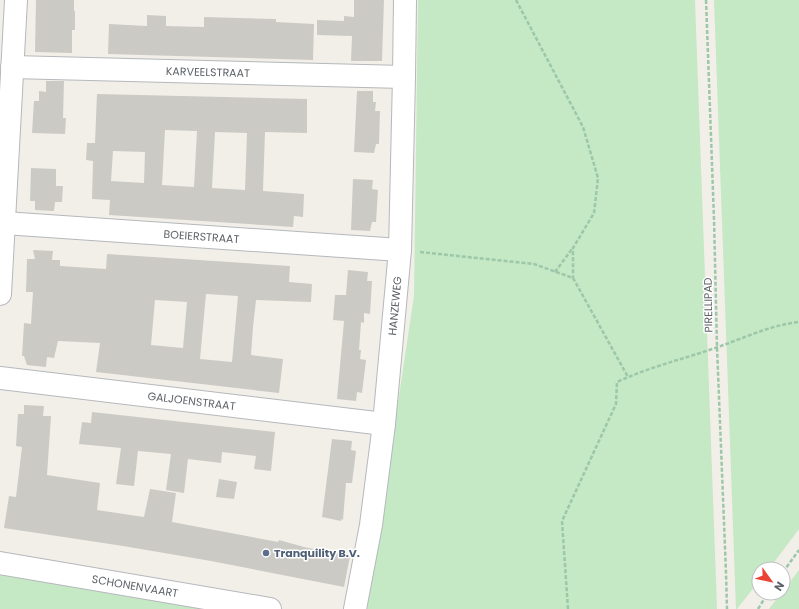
<svg xmlns="http://www.w3.org/2000/svg" width="799" height="609" font-family="Poppins,sans-serif">
<rect width="100%" height="100%" fill="#f1efe8"/>
<g fill="#c5e8c5">
<path d="M418,0H695L717,609H367L414,296Z"/>
<path d="M714,0H799V529L769,569H759V581L737,609H736Z"/>
<path d="M799,570V609H769L781,593H783V591Z"/>
<path d="M0,571L218,609H0Z"/>
</g>
<g fill="#cccac5" fill-rule="evenodd">
<path d="M36,0H74V11H75V30H72V53L35,52Z"/>
<path d="M354,0H384L382,61H351L352,36L317,35V20L344,21V16L354,17Z"/>
<path d="M147,15L166,16V26L204,27V17L276,19V22L314,24L313,60L108,54L109,24L147,26Z"/>
<path d="M46,81H64L63,118H66L65,134L32,133L34,101H39V91L46,92Z"/>
<path d="M357,91H373V102H376L375,111H380L379,144H376L374,153L354,152Z"/>
<path d="M97,94L307,99V133L265,132L263,191L304,194L303,217L294,216L293,227L109,215L110,200L92,199L93,161L86,160L87,143H95ZM165,130L197,131L194,187L162,185ZM215,132L247,133L245,190L212,188ZM113,151L145,152L144,183L111,181Z"/>
<path d="M31,168L56,169V186H63L62,202H55L54,211L35,210V201H30Z"/>
<path d="M353,179L373,180L372,189L378,190L376,222H372L370,231L351,230Z"/>
<path d="M33,250L53,251L52,260H60V266L106,269L107,254L290,266L289,282L312,284L311,302L256,300L253,327L251,355L283,359L279,393L96,372L100,343L58,341L54,358L47,357L46,367L27,365L24,356H22L23,340L24,323L31,324L33,292H26L27,259H35ZM206,294L238,296L232,362L200,359ZM155,300L187,302L183,348L151,345Z"/>
<path d="M348,270L368,272L367,281H372L370,314L364,313V323L361,322L359,350H361L360,359L366,360L362,393L357,392L356,401L337,399L344,321L333,320L335,295H346Z"/>
<path d="M24,405L44,406L43,416H51L47,475L100,483L97,510L144,517L150,489L176,493L172,522L278,542L279,540L304,547L350,556L344,587L211,561L123,546L4,528L9,496L16,497L22,447L16,446L18,414H24Z"/>
<path d="M92,412L275,432L271,471L254,469L256,456L222,452L221,463L188,459L184,493L166,490L171,454L138,451L134,486L116,484L121,448L79,444L82,422L91,423Z"/>
<path d="M332,439L352,441L351,450L356,451L352,483H346L343,520L341,519V521L322,517Z"/>
<path d="M219,479L237,482L234,499L216,497Z"/>
</g>
<g fill="none" stroke-linecap="round" stroke-linejoin="round">
<g stroke="#b5b8bc" stroke-width="24">
<g id="minor">
<path id="s1" d="M12,67L404,77"/>
<path id="s2" d="M4,223L400,250"/>
<path d="M0,294L16,0"/>
<path id="s3" d="M0,378L384,424"/>
<path id="s4" d="M0,563L270,609"/>
<path id="s5" d="M355,609L371,525L384,424L400,250L404,77L405,0"/>
</g>
</g>
<g stroke="#9cc7a9" stroke-width="2.5" stroke-dasharray="4 2" stroke-linecap="butt">
<path d="M516,0L583,127L598,178L594,213L573,248V278"/>
<path d="M706,0L714,219L717,347L726,573L727,609"/>
<path d="M420,252L534,264L573,278L628,377"/>
<path d="M555,272L572,249"/>
<path d="M783,572L799,550"/>
<path d="M568,609L562,521L616,404L617,382C649,367 684,359 718,347C744,338 771,325 799,322"/>
<path d="M758,609L768,593"/>
</g>
<use href="#minor" stroke="#fff" stroke-width="22"/>
</g>
<circle fill="#5c6f8a" stroke="#fff" stroke-width="1.5" cx="266" cy="553" r="4"/>
<g text-anchor="middle" stroke-width="3" stroke-linejoin="round" paint-order="stroke">
<g font-size="11" fill="#5f6368" stroke="#fff">
<text dy="4" stroke="none"><textPath href="#s1" startOffset="196">KARVEELSTRAAT</textPath></text>
<text dy="4" stroke="none"><textPath href="#s2" startOffset="198">BOEIERSTRAAT</textPath></text>
<text transform="translate(708 305) rotate(-91)" y="4">PIRELLIPAD</text>
<text dy="4" stroke="none"><textPath href="#s5" startOffset="306">HANZEWEG</textPath></text>
<text dy="4" stroke="none"><textPath href="#s3" startOffset="193">GALJOENSTRAAT</textPath></text>
<text dy="4" stroke="none"><textPath href="#s4" startOffset="137">SCHONENVAART</textPath></text>
</g>
<g font-size="11" font-weight="bold" fill="#4e5e75" stroke="#fff" text-anchor="start">
<text x="274" y="557">Tranquility B.V.</text>
</g>
</g>
<g transform="translate(771 581) rotate(123)"><circle r="19" fill="#ffffff" stroke="#bfc1c3"/>
<path d="M0-3L7 15L0 10L-7 15Z" fill="#ea4335"/>
<text y="-6" font-size="11" font-weight="bold" text-anchor="middle" fill="#5f6368">N</text>
</g>
</svg>
